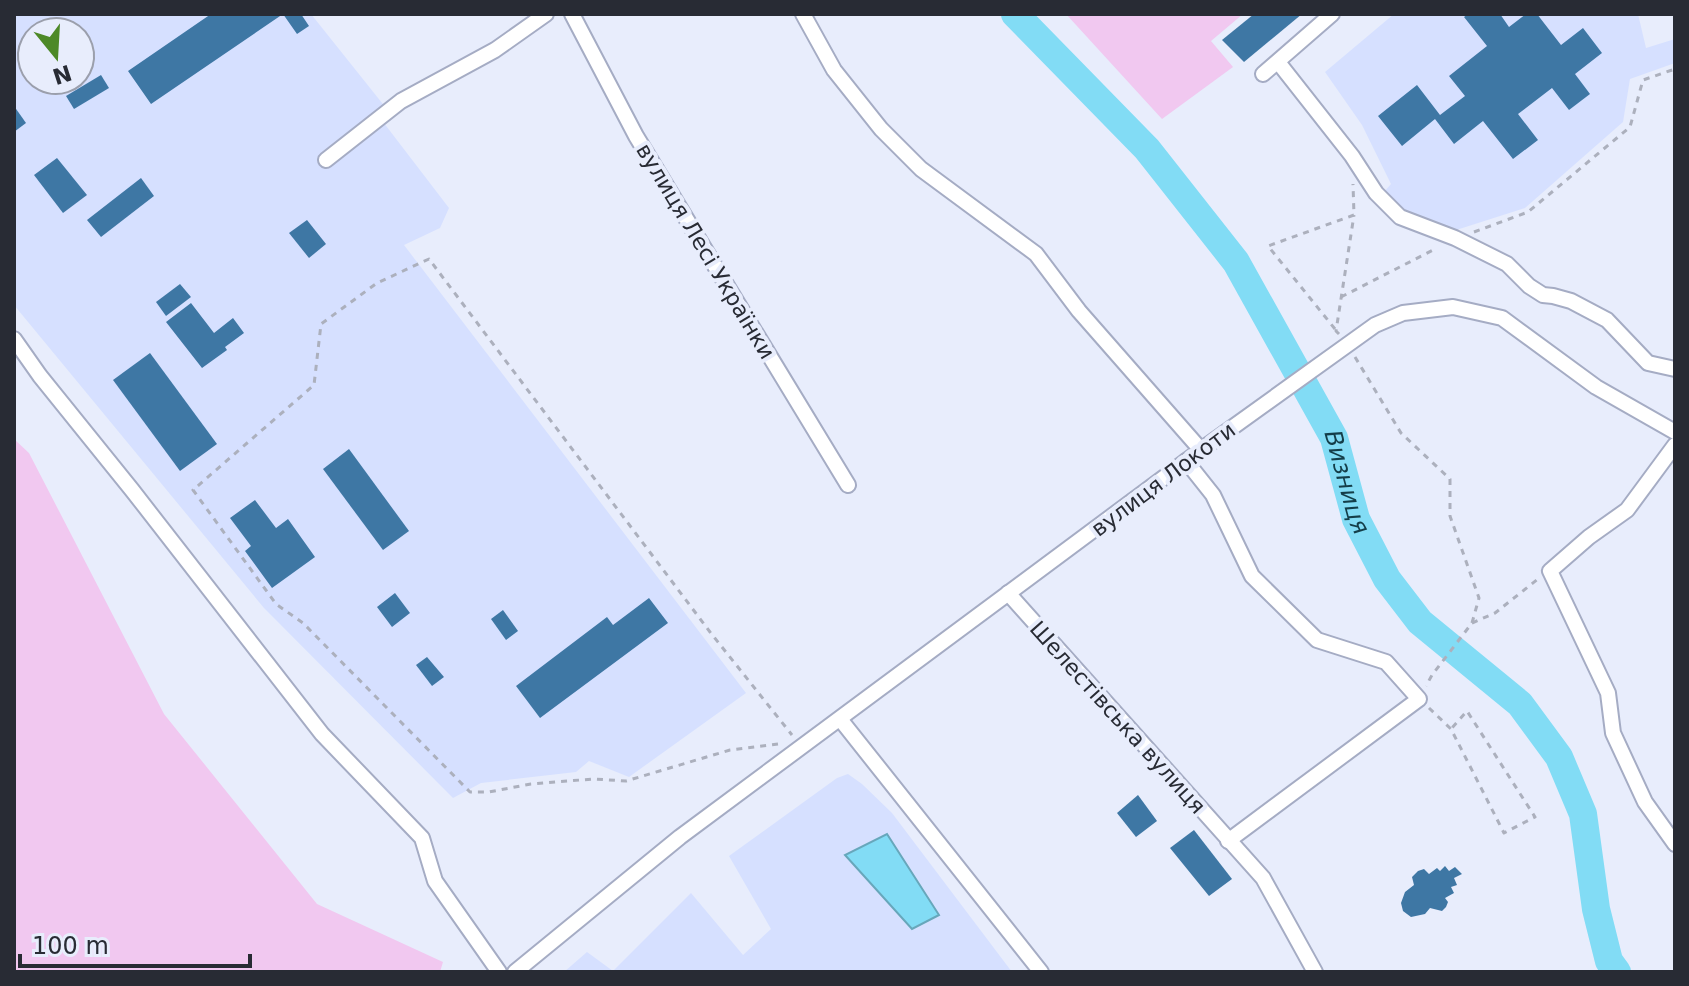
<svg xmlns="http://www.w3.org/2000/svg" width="1689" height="986" font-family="'DejaVu Sans',sans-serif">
<rect width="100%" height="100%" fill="#e8edfc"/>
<g fill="#d6e0ff" fill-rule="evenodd">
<path d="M14,14H311L386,108L377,114L449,208L440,228L404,245L746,693L629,777L589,761L576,772L481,783L453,798L264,608L14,305ZM32,32H80V80H32Z"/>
<path d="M1394,14H1638L1646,48L1675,39V63L1630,79L1623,122L1525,208L1450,232L1405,213L1384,192L1391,184L1362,125L1325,72Z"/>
<path d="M848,774L862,784L892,813L1012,972H564L587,952L613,971L691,893L743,955L771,929L729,856L837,778Z"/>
</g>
<g fill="#f1c8f0">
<path d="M1066,14H1243L1211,41L1233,67L1162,119Z"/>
<path d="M14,439L29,453L164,714L317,904L443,962L440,972H14Z"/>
</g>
<path fill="#82dcf5" stroke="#67a7bb" stroke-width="2" d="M887,834L939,915L912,929L845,855Z"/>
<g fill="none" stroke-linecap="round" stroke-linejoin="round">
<path stroke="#82dcf5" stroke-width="28" id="s1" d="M1015,14L1147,149L1236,262L1334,438L1356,519L1387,579L1420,622L1520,704L1559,757L1583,814L1596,909L1609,961L1617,972"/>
</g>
<g fill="#3e77a4">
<path d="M211,14H301L309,26L297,34L283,14L151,104L128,71Z"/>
<path d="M1254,14H1302L1244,62L1222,40Z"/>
<path d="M1468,14H1500L1509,27L1526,14H1537L1561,45L1583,28L1602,53L1575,74L1590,94L1569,110L1552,88L1518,114L1538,140L1513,159L1483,121L1454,144L1435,119L1402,146L1378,116L1417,85L1440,115L1465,96L1449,76L1487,46L1464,17Z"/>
<path d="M101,75L109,88L74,109L66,96Z"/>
<path d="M14,106L26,123L14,132Z"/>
<path d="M57,158L87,195L63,213L34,175Z"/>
<path d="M141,178L154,196L101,237L87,220Z"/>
<path d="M307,220L326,244L309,258L289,233Z"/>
<path d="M180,284L191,297L166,316L156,302Z"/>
<path d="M191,303L214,333L233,318L244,333L225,347L227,350L202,368L166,322Z"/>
<path d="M150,353L217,444L180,471L113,380Z"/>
<path d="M349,449L409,531L383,550L323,469Z"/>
<path d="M255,500L276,528L288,519L315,557L272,588L245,551L251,546L230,518Z"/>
<path d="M395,593L410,613L392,627L377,607Z"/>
<path d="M649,598L668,623L540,718L516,686L607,617L613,625Z"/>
<path d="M503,610L518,631L506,640L491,619Z"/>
<path d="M427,657L444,677L432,686L416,665Z"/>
<path d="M1138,795L1157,821L1136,837L1117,813Z"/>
<path d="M1194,830L1232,879L1209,896L1170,848Z"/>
<path d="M1445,866L1449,871L1455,867L1462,874L1454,878L1457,885L1451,887L1454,893L1445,898L1448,902L1446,907L1442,911L1430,908L1425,914L1411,917L1403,911L1401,903L1405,892L1414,885L1412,877L1418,871L1424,869L1429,874L1437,868L1440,871Z"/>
</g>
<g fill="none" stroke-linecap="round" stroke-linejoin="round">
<g stroke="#a5acc4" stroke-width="18">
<g id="minor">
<path d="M572,14L636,136L848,485"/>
<path d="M803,14L834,70L881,129L921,169L1036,254L1079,311L1201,450"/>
<path d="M1278,62L1352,156L1376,193L1400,217L1455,238L1507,264L1529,286L1543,295L1553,296L1571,301L1607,320L1648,363L1675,369"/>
<path d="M1263,74L1332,14"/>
<path d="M326,160L401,101L495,50L546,14"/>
<path d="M14,339L40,376L132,490L322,734L422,838L435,881L499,972"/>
<path d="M1675,445L1627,510L1589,537L1550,571L1608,693L1613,733L1645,802L1675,844"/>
<path d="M1186,461L1213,495L1252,576L1317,640L1386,662L1419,699L1228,841"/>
<path d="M1008,593L1263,878L1315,972"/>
<path d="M840,719L1041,972"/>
<path d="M515,972L680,837L1201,450L1375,325L1403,313L1453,307L1502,318L1596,387L1675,432"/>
</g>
</g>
<g stroke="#acb0bd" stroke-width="3" stroke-dasharray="6 6" stroke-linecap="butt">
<path d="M1474,232L1528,212L1630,127L1643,80L1675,69"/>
<path d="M1341,297L1437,248"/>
<path d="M1335,329L1268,246L1354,215L1353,184"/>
<path d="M1339,334L1336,331L1354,215"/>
<path d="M1355,357L1401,433L1450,479V516L1479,598L1472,623L1432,675L1426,686"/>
<path d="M1472,623L1495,613L1538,579"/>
<path d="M1429,708L1451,729L1504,833L1535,817L1467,711L1451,729"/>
<path d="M778,744L730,750L626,781L593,779L531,784L489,792H470L303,623L276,604L193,490L314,385L321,324L377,283L429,259L710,632L792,735"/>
</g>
<use href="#minor" stroke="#fff" stroke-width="14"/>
</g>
<g text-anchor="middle" stroke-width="8" stroke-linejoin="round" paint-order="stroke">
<g font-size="22" fill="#282b34" stroke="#e8edfc">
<text transform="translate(706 251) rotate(59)" y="8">вулиця Лесі Українки</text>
<text transform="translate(1163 479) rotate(-37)" y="8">вулиця Локоти</text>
<text transform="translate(1118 717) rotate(48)" y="8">Шелестівська вулиця</text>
</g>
<g font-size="24" font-style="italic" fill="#143e49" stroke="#e8edfc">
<text dy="8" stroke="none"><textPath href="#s1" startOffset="580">Визниця</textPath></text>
</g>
</g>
<rect width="1689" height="986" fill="none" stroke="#282b34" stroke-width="32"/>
<g transform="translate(56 56) rotate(162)"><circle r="38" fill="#e8edfc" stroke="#9b9fac" stroke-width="2"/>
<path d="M0-6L14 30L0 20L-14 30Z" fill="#4d8927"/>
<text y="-12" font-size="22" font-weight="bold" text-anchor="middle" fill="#282b34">N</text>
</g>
<path d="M20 954v12h230v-12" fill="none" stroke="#282b34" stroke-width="4"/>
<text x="32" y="954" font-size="24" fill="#282b34" stroke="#e8edfc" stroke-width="6" paint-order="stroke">100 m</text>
</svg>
